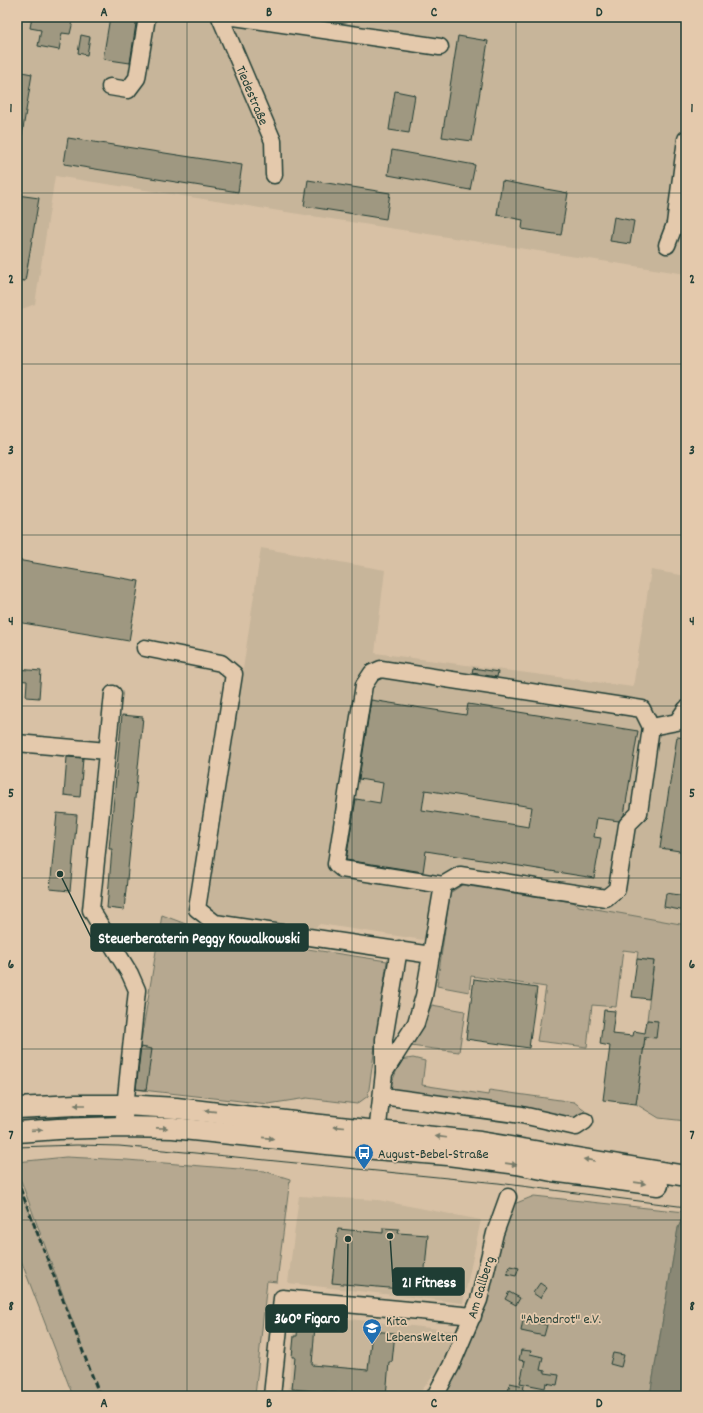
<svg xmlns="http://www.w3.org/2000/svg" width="703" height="1413" font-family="Dekko,sans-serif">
<rect width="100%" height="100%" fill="#d8c1a5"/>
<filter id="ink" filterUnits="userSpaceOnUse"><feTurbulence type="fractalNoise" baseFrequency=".025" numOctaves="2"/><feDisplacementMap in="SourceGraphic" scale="8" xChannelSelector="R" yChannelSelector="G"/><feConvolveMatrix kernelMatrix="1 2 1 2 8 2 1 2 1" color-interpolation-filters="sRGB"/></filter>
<g filter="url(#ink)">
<g fill="#c7b59a">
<path d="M17,17H686V274L55,176L35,304L17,311Z"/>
<path d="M261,548L385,570L375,653L633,687L651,570L686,576V925L578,906L573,902L450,893L443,943L320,924L312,930L215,915L208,905Z"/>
<path d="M299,1196L378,1200L481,1220L463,1303L288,1283Z"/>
<path d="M295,1313L457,1331L447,1359L417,1396H288Z"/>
</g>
<g fill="#b6a890" stroke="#6a7262">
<path d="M462,885L573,902L579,906L686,925V1121L659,1118L636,1104L645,1037L657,1021L647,1020L654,961L637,959L638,952L623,950L616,1007L592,1005L587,1047L537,1041L546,987L471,976L469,992L437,986L450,893Z"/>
<path d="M162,915L215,935L387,961L368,1096L357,1104L307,1098L268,1104L133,1089Z"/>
<path d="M432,1005L465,1011L459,1052L410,1046Z"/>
<path d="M413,1058L425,1061L422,1085L488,1095L489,1090L574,1102L585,1110L575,1122L391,1093L392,1082L401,1060Z"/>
<path d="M105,1114L103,1116L61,1117L17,1125V1115Z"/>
<path d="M66,1157L127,1160L264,1171L290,1179L277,1282L267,1281L255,1396H102L100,1393V1396H73L17,1250V1180L80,1341L17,1170V1162Z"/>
<path d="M534,1196L685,1212L678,1228L650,1396H443L485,1300L504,1231L514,1204Z"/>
</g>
<path fill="#8a8875" stroke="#5f6a5b" d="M686,1202V1396H650L678,1228L685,1212Z"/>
<g fill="#9f9881" stroke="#1f3d34" fill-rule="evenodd">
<path d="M32,17H74L70,34L62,33L59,50L38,46L41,30L30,28Z"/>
<path d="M110,17H137L130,63L103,59Z"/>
<path d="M81,35L90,37L87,55L78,53Z"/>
<path d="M458,36L488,41L472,141L442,137Z"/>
<path d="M17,71L32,74L22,135H17Z"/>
<path d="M395,91L415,95L409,133L389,130Z"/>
<path d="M68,138L242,165L238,192L64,164Z"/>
<path d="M392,150L475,165L470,190L388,175Z"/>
<path d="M308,180L390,193L386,219L304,206Z"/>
<path d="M502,181L568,193L561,235L522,229L523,220L497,215Z"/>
<path d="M17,195L39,198L25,281L17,280Z"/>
<path d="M614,217L634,221L630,244L610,241Z"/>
<path d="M17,560L139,581L129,641L17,622Z"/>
<path d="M473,668L498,672L497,677L472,673Z"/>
<path d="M17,669L41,671L39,698L26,697L27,681L17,680Z"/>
<path d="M371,700L466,715L468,704L638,731L624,815L619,821L597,818L594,837L601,838L594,878L426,851L423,872L346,860L356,799L380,803L383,783L359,779ZM425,790L532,807L529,827L422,810Z"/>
<path d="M122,715L143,717L124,910L107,908L112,849H109Z"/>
<path d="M677,737L686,738V852L660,848Z"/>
<path d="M67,757L83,758L80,797L64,795Z"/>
<path d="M57,813L77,815L70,891L50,889Z"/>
<path d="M666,893L686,896V911L664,907Z"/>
<path d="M637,959L654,961L649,999L632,997Z"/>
<path d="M474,979L537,988L529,1048L466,1039Z"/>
<path d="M604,1010L615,1011L612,1034L633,1036L634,1031L645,1033L647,1020L658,1021L656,1038L645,1037L636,1104L603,1100L610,1046L600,1044Z"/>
<path d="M141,1047L152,1049L146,1090L136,1089Z"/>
<path d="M383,1228L399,1229L398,1233L428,1235L423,1291L332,1283L338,1229L383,1233Z"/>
<path d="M510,1266L519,1268L516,1276L507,1274Z"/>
<path d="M540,1283L547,1288L540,1298L533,1293Z"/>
<path d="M509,1292L520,1298L516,1305L505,1299Z"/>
<path d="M523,1320L547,1325L544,1336L521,1331Z"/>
<path d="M298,1324L315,1325L312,1365L368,1370L372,1331L395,1333L392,1362H389L386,1396H337V1393L292,1389L295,1357H292L294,1336H297Z"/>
<path d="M521,1350L531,1351L530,1354L543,1357L540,1370L545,1371V1373L559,1375L557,1385L546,1383L545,1388L520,1383L525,1361L519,1360Z"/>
<path d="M613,1353L624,1355L621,1367L610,1364Z"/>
<path d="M510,1383L524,1386L522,1395L508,1392Z"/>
</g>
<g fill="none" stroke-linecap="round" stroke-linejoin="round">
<g stroke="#1f3d34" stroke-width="19">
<g id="minor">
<path d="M220,17L273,141L274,175"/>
<path d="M221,19L234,17L440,47"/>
<path d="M110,87L128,90L137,78L147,17"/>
<path d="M667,245L675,224L686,139"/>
<path d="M145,648L221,663L234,674L197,909L215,923L431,955L424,996L416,1023L384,1073L376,1142"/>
<path d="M113,694L91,910L130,974L137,990L123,1127"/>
<path d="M651,727L677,722L686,709"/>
<path d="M17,743L107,751"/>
<path d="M431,955L443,885L460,875L606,898L617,889L627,825L639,813L651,727L642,709L381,669L372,673L364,685L336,864L342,869L443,885"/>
<path d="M384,1073V1039L399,949"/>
<path d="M382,1096L522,1115L576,1127L585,1121"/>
<path d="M272,1396L282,1298L473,1316"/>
<path d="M435,1396L451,1366L479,1300L495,1233L508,1197"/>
</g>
</g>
<g stroke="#1f3d34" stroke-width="23">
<g id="major">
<path d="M17,1108L75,1105H124L176,1108L302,1123L480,1142L686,1176"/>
<path d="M17,1132L58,1129L123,1127L173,1128L375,1149L448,1155L517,1164L552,1171L658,1185"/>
</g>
</g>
<use href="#minor" stroke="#e4c9ac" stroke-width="16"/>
<use href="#major" stroke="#e4c9ac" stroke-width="20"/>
<path stroke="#1f3d34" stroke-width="1" d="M17,1147L77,1145L119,1146L185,1152L498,1183L686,1207"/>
<path stroke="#1f3d34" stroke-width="3" stroke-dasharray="6 3" stroke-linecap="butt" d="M17,1180L100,1396"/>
</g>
<defs><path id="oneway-solid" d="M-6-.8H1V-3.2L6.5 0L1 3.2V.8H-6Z"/></defs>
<g fill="#787c6a">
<use href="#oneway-solid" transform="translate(80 1105) rotate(180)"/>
<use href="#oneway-solid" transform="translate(210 1111) rotate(-174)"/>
<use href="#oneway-solid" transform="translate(339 1127) rotate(-175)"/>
<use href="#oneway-solid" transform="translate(162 1128) rotate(1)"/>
<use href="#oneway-solid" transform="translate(37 1130) rotate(-4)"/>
<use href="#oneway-solid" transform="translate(441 1137) rotate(-173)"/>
<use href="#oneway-solid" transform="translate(268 1138) rotate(6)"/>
<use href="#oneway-solid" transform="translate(589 1160) rotate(-171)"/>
<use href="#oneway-solid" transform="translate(511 1164) rotate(8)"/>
<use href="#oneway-solid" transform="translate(640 1183) rotate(8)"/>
</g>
</g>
<path fill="none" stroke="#1f3d34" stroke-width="1" stroke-opacity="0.55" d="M187,17V1396M352,17V1396M516,17V1396M17,193H686M17,364H686M17,535H686M17,706H686M17,878H686M17,1049H686M17,1220H686"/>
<defs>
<g id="bus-pin" transform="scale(1)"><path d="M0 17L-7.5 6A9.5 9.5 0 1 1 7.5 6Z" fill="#1f6fb2" stroke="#e4c9ac"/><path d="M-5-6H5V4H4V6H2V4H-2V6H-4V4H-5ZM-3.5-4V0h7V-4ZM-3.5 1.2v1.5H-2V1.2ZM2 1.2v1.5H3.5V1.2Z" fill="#fff"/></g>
<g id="school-pin" transform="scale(1)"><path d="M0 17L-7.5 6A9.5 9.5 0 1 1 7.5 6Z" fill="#1f6fb2" stroke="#e4c9ac"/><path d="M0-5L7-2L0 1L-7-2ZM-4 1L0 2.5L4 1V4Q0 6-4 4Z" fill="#fff"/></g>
</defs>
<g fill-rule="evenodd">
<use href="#bus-pin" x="364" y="1153"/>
<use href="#school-pin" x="372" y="1328"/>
</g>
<g text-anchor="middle" stroke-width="3.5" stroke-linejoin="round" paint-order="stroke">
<g font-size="14" fill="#1f3d34" stroke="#e4c9ac">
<text transform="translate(253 95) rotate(67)" y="5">Tiedestraße</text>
<text transform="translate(480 1287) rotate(-73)" y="5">Am Gallberg</text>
</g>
<g font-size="14" fill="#1f3d34" stroke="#e4c9ac" text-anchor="start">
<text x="378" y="1158">August-Bebel-Straße</text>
<text x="386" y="1325">Kita<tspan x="386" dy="16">LebensWelten</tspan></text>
</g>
<g font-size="14" fill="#274239" stroke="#e4c9ac">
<text x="561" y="1323">"Abendrot" e.V.</text>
</g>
</g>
<path fill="none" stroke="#1f3d34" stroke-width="1.5" d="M60 874L91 937M390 1236L393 1282M348 1239L347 1318"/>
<g fill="#1f3d34" stroke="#e4c9ac" stroke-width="1.5">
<circle cx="60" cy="874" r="4"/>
<circle cx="390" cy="1236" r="4"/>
<circle cx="348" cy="1239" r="4"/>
</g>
<g fill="#1f3d34" stroke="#1f3d34" stroke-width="1.5">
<rect x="91" y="924" width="217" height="27" rx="4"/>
<rect x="393" y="1268" width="71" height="27" rx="4"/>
<rect x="266" y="1305" width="81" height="27" rx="4"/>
</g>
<g font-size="15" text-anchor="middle" font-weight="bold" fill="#fff">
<text x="199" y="943">Steuerberaterin Peggy Kowalkowski</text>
<text x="429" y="1287">21 Fitness</text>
<text x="307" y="1323">360° Figaro</text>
</g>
<rect width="703" height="1413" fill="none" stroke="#e4c9ac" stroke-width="44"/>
<rect x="22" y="22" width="659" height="1369" fill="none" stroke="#1f3d34" stroke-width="1.5"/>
<g font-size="13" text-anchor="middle" font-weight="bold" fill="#1f3d34">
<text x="104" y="16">A</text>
<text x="269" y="16">B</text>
<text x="434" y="16">C</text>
<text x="599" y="16">D</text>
<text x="11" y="112">1</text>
<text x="692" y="112">1</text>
<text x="11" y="283">2</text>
<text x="692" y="283">2</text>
<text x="11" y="454">3</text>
<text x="692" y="454">3</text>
<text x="11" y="625">4</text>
<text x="692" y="625">4</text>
<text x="11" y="797">5</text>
<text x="692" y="797">5</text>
<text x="11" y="968">6</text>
<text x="692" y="968">6</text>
<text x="11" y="1139">7</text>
<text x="692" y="1139">7</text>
<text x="11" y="1310">8</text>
<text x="692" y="1310">8</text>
<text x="104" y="1407">A</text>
<text x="269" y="1407">B</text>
<text x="434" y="1407">C</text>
<text x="599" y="1407">D</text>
</g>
</svg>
